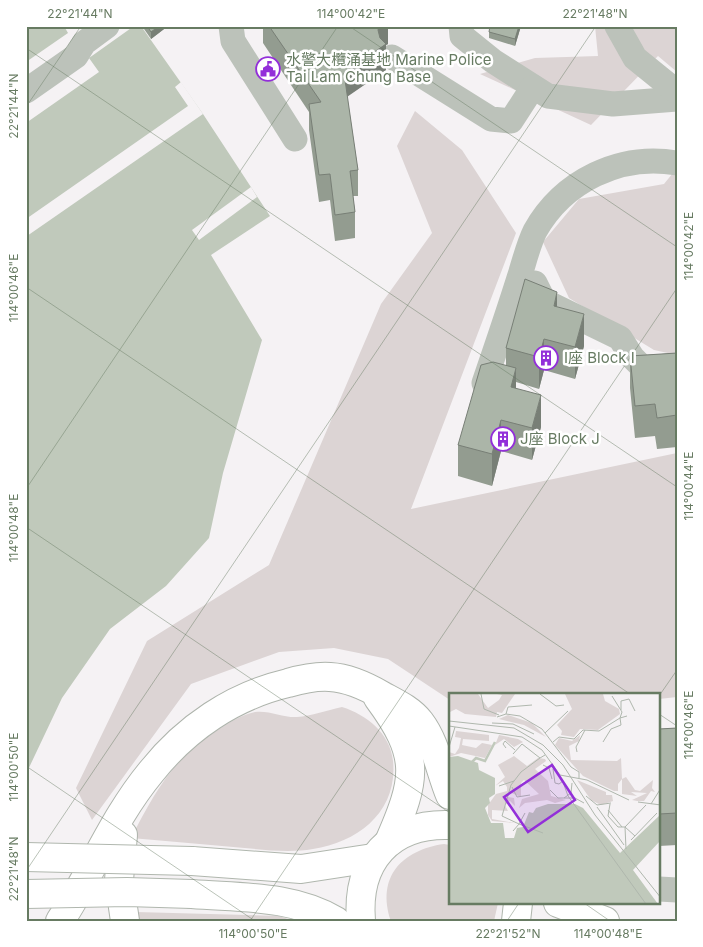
<svg xmlns="http://www.w3.org/2000/svg" width="703" height="947" font-family="Inter,'Noto Sans TC',sans-serif">
<rect width="100%" height="100%" fill="#f5f2f4"/>
<g fill="#dcd4d4">
<path d="M595,26H677V72L658,56L591,125L480,74L535,58L598,56Z"/>
<path d="M415,111L462,150L516,233L411,509L677,453V697L659,699V694H450V700L388,659L334,648L279,652L191,684L92,820L76,788L147,641L269,565L381,304L432,233L397,146Z"/>
<path d="M677,168V355L654,350L569,298L543,242L579,199L664,184Z"/>
<path d="M342,707C367,715 390,733 393,761C398,811 359,842 313,849C284,854 252,848 222,846C192,843 162,841 131,838C157,788 175,755 224,726C233,720 245,714 255,712C269,710 284,718 297,717C311,716 328,710 342,707Z"/>
<path d="M444,844L450,845V903H498L494,921H391C376,877 402,850 444,844Z"/>
<path d="M136,912L279,916L294,921H138Z"/>
</g>
<path fill="#c0c9bb" d="M26,26H141L203,114L270,216L211,255L262,340L223,473L209,538L166,586L110,629L62,698L26,774Z"/>
<g fill="#f5f2f4">
<path d="M64,26H134L89,58L99,72L26,123V62L68,33Z"/>
<path d="M181,82L203,114L27,236L26,219L188,106L175,87Z"/>
<path d="M251,187L257,197L199,240L192,230Z"/>
</g>
<g fill="none" stroke-linecap="round" stroke-linejoin="round">
<g stroke="#b0b7ae" stroke-width="30">
<g id="major">
<path d="M192,861L301,869L373,858"/>
<path d="M192,894C241,898 292,895 336,921"/>
<path d="M558,903L605,921"/>
<path d="M361,921C356,861 390,823 450,825"/>
<path d="M516,921L518,903"/>
</g>
</g>
<g stroke="#aeb4ac" stroke-width="30">
<g id="highway">
<path d="M378,698C421,756 417,778 389,842"/>
<path d="M123,835L119,880L125,921"/>
<path d="M60,921C93,871 113,818 151,772C186,728 233,696 288,683C302,679 316,676 330,677C349,678 366,686 383,696C396,703 411,710 420,722C436,743 440,771 450,795"/>
</g>
</g>
<g stroke="#bcc2ba" stroke-width="25">
<path d="M231,26L233,41L295,139"/>
<path d="M461,26L462,36L493,61L548,96L613,104L677,99"/>
<path d="M617,26L635,58L677,92"/>
<path d="M392,57L491,119L511,121L533,87"/>
<path d="M26,91L76,56L84,43L107,26"/>
<path d="M535,283L544,301L620,338L632,357L647,372L677,370"/>
<path d="M484,383C496,348 508,313 519,278C524,263 528,245 535,231C563,181 620,153 677,163"/>
<path d="M659,889L677,890"/>
</g>
<use href="#major" stroke="#fff" stroke-width="28"/>
<use href="#highway" stroke="#fff" stroke-width="28"/>
<g stroke="#b0b7ae" stroke-width="30" stroke-linecap="butt">
<g id="major-bridge">
<path d="M26,857L192,861"/>
<path d="M26,894L127,892L192,894"/>
</g>
</g>
<use href="#major-bridge" stroke="#fff" stroke-width="28"/>
</g>
<g fill="#939c90">
<path d="M142,26H168L151,39Z"/>
<path d="M263,26H388V44L386,45V70L347,96L358,170V196H353L355,212V238L335,241L330,200L319,202L309,130V112L263,43Z"/>
<path d="M521,26L515,46L489,38V32Z"/>
<path d="M557,307L584,346L575,379L544,370L539,389L516,382V388L541,427L532,460L501,451L492,486L458,476V445L506,365V348Z"/>
<path d="M677,353V447L657,449L655,436L635,438L630,388V356Z"/>
<path d="M677,728V845L659,846V729Z"/>
</g>
<g fill="#787f76">
<path d="M159,26H168L151,39V32Z"/>
<path d="M379,26H388V44L386,45V70L344,99V73L378,30Z"/>
<path d="M519,26H521L515,46V39Z"/>
<path d="M557,292V324L554,306Z"/>
<path d="M584,314V346L575,379V347Z"/>
<path d="M544,339V370L539,389V357Z"/>
<path d="M516,368V400L511,387Z"/>
<path d="M541,395V427L532,460V428Z"/>
<path d="M501,420V451L492,486V454Z"/>
</g>
<g fill="#abb5a8" stroke="#787f76">
<path d="M147,26H159L151,32Z"/>
<path d="M269,26H379L378,30L380,38L386,44L344,73L358,170L350,171L355,212L335,215L330,174L319,175L309,104L321,102Z"/>
<path d="M490,26H519L515,39L489,32Z"/>
<path d="M525,279L557,292L554,306L584,314L575,347L544,339L539,357L506,348Z"/>
<path d="M677,353V415L657,418L655,404L635,406L630,356Z"/>
<path d="M493,362L516,368L511,387L541,395L532,428L501,420L492,454L458,445L481,365Z"/>
<path d="M677,728V813L659,814V729Z"/>
</g>
<path fill="none" stroke="#677b62" stroke-width="1" stroke-opacity="0.45" d="M349,26L677,247M26,48L677,487M26,107L81,26M26,287L630,694M26,489L338,26M26,527L450,813M659,696L677,670M659,714L677,726M26,766L255,921M26,871L596,26M584,903L610,921M250,921L677,288M507,921L519,903"/>
<defs>
<g id="civic-ring" transform="scale(1.25)"><circle r="9.5" fill="#fff" stroke="#932fd9" stroke-width="1.5"/><path d="M-.6-6.5H3V-4.5H.6V-3L4-1V1h2V6H-6V1h2V-1L-.6-3ZM-1.2 2.5V6h2.4V2.5Z" fill="#932fd9"/></g>
<g id="building-ring" transform="scale(1.25)"><circle r="9.5" fill="#fff" stroke="#932fd9" stroke-width="1.5"/><path d="M-4-6H4V6H1V3H-1V6H-4ZM-2.5-4.3h1.7v1.8h-1.7ZM.8-4.3h1.7v1.8H.8ZM-2.5-1h1.7V.8h-1.7ZM.8-1h1.7V.8H.8Z" fill="#932fd9"/></g>
</defs>
<g fill-rule="evenodd">
<use href="#civic-ring" x="268" y="69"/>
<use href="#building-ring" x="546" y="358"/>
<use href="#building-ring" x="503" y="439"/>
</g>
<g text-anchor="middle" stroke-width="5" stroke-linejoin="round" paint-order="stroke">
<g font-size="15" fill="#677b62" stroke="#fff" text-anchor="start">
<text x="286" y="65">水警大欖涌基地 Marine Police<tspan x="286" dy="17">Tai Lam Chung Base</tspan></text>
<text x="564" y="363">I座 Block I</text>
<text x="520" y="444">J座 Block J</text>
</g>
</g>
<g transform="translate(449 693)">
<rect width="211" height="211" fill="#f5f2f4"/>
<path d="M0,1H29L39,15L50,7L53,2L48,1H66L53,20L48,19L47,24L16,21L7,16L1,19ZM116,1H154L156,8L170,16L171,21L149,37L131,36L125,44L112,42L113,38L108,32L123,16ZM59,22L83,30L97,44L75,32L50,26ZM7,38L40,42V48L14,46L13,52L27,55L33,50L43,52L36,65L12,60L0,64V59L6,61L10,55L12,45L6,44ZM50,42L69,46L74,49L65,54L55,46L46,52ZM131,42L130,48L120,53L122,67L168,68L172,65L173,86L177,84L186,97L191,98L204,87L203,95L206,99L202,98L195,108H188L183,107L198,100L182,99L188,103L173,101V86L169,91V98H165L134,83L106,52L110,45L123,48ZM65,63L78,73L89,65L96,66L97,68L86,76L99,88L102,103L117,107L106,110L98,107L76,110L70,115L73,106L90,101L75,87L72,90V104L60,99L59,104L65,105L66,113L61,108L56,112L59,118L43,117V126L66,130L43,128L39,122V112L47,101L58,98V94L54,88L46,93L56,84L49,72ZM128,87L157,99V102H163L164,108L152,112L142,107Z" fill="#dcd4d4"/>
<path d="M9,63L29,70L30,77L46,85V101L40,105L41,110L36,115L42,130H54L56,145H65L68,135L74,134L80,119L84,120L87,115L99,111H126L134,115L171,160L211,122V148L184,177L209,211H0V64Z" fill="#c0c9bb"/>
<path fill="none" stroke="#c0c9bb" stroke-width="2.5" d="M23,69L27,65L36,68L46,49"/>
<path fill="none" stroke="#afb7ad" stroke-width="1" d="M32,1L35,16L50,22M91,1L107,13L115,12M163,3L173,19L171,25L178,23M172,17V8L180,6L186,18M57,21L59,14L83,12M48,24L57,21L71,23L93,36L122,74L130,79V85M0,28L65,35L94,52L114,72L146,122L212,205M43,30L64,31L85,41M0,33L73,44L93,57L111,82L138,87L180,107M96,40L119,18M104,49L110,44L125,46L134,37L150,38L171,25L172,32L162,36L154,49M0,54L6,34M57,55L54,51L56,48L66,57M128,59L127,54L136,37M64,61L73,51L91,65L96,62M94,72L100,75L103,86M104,76L106,90L110,91L114,88M114,89L119,103L197,211M50,93L65,88M63,94L68,104L81,102M101,97L109,105H126L135,110M137,103L148,112L162,110M115,105L122,100L123,90M189,109L212,112M161,111L159,123L169,134H176L186,143M202,111L212,95M148,114L175,152M159,117L173,134M76,120L70,131L53,123L62,92L72,79L91,65M176,134L197,112M176,134L177,156M64,138L70,131L94,140M182,147L208,120"/>
<path fill="#932fd9" fill-opacity="0.15" stroke="#932fd9" stroke-width="2.5" d="M103,72L126,107L79,139L55,104Z"/>
<rect width="211" height="211" fill="none" stroke="#677b62" stroke-width="2.5"/>
</g>
<rect width="703" height="947" fill="none" stroke="#ffffff" stroke-width="55"/>
<rect x="28" y="28" width="648" height="892" fill="none" stroke="#677b62" stroke-width="2"/>
<g font-size="12" text-anchor="middle" fill="#677b62">
<text x="80" y="18">22°21'44"N</text>
<text x="351" y="18">114°00'42"E</text>
<text x="595" y="18">22°21'48"N</text>
<text transform="translate(14 106) rotate(-90)" y="4">22°21'44"N</text>
<text transform="translate(689 246) rotate(-90)" y="4">114°00'42"E</text>
<text transform="translate(14 288) rotate(-90)" y="4">114°00'46"E</text>
<text transform="translate(689 486) rotate(-90)" y="4">114°00'44"E</text>
<text transform="translate(14 528) rotate(-90)" y="4">114°00'48"E</text>
<text transform="translate(689 725) rotate(-90)" y="4">114°00'46"E</text>
<text transform="translate(14 767) rotate(-90)" y="4">114°00'50"E</text>
<text transform="translate(14 869) rotate(-90)" y="4">22°21'48"N</text>
<text x="253" y="938">114°00'50"E</text>
<text x="508" y="938">22°21'52"N</text>
<text x="608" y="938">114°00'48"E</text>
</g>
</svg>
